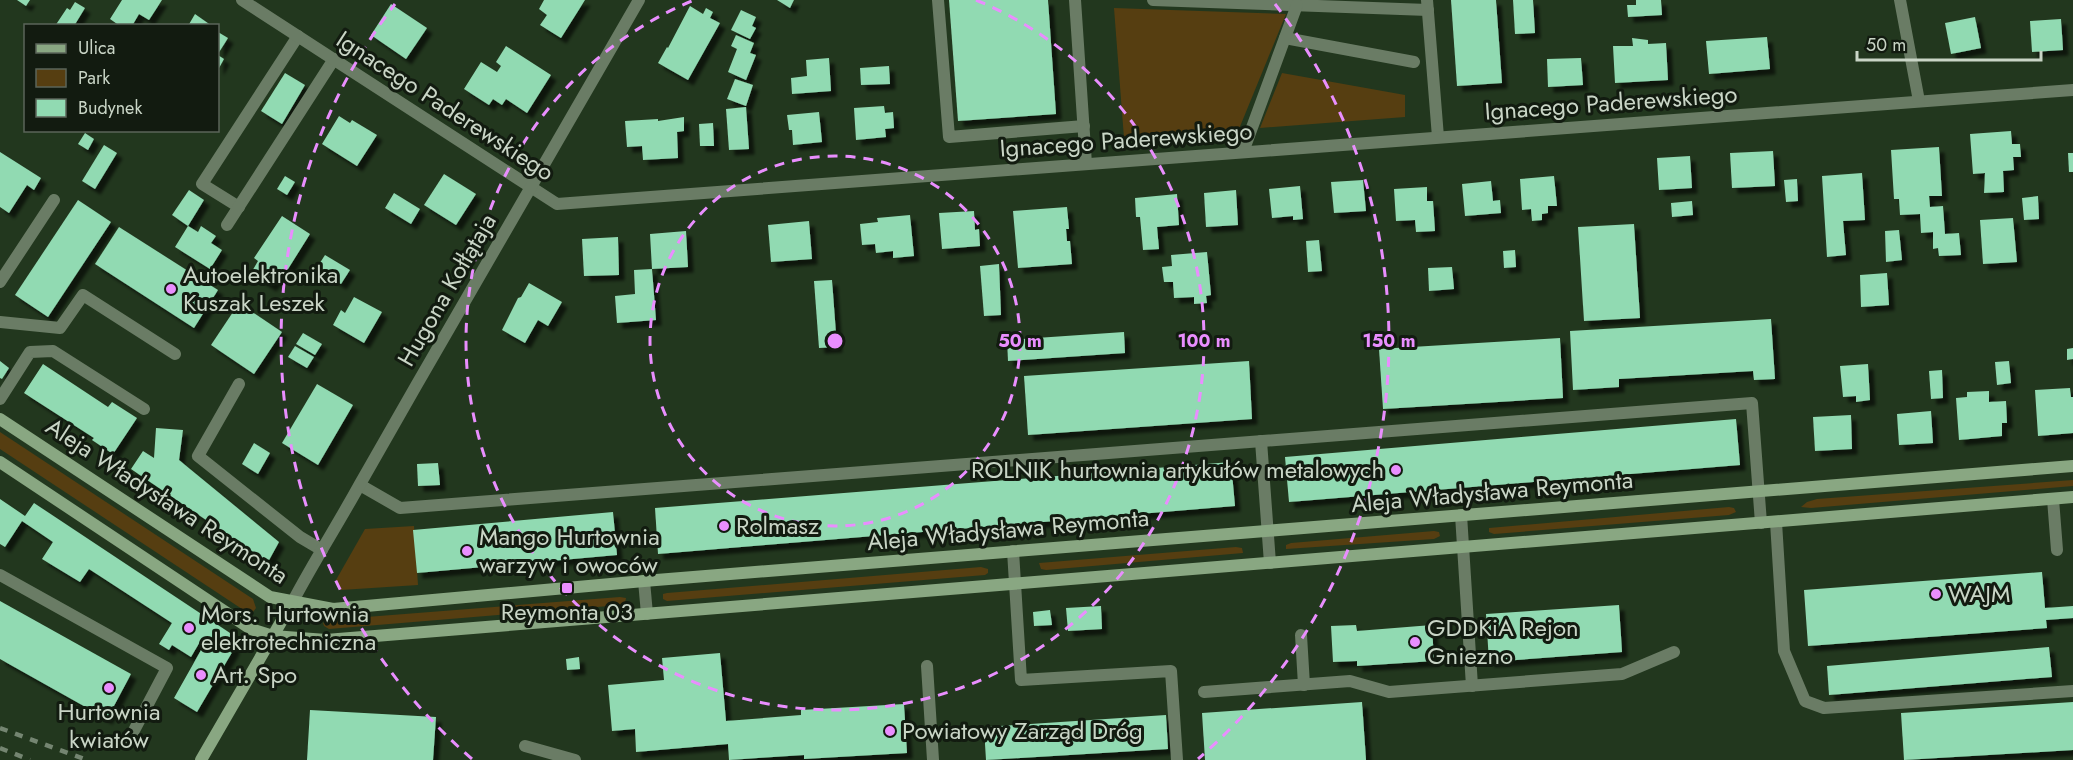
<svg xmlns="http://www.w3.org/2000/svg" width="2073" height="760" font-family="Jost,sans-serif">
<defs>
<filter id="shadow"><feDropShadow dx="5.5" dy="5.5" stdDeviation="1.5" flood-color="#0009"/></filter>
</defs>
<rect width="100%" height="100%" fill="#22371e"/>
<g fill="#563e11">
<path d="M1114,8L1286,14L1239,129L1124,138Z"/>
<path d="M1282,73L1405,95V117L1260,128Z"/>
<path d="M0,432L253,599L256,608L253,612L242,609L0,449Z"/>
<path d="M2073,480V486L1811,508L1801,507L1807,502L1817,499Z"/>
<path d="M1729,507L1734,508L1736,512L1729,515L1494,534L1489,532V528Z"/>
<path d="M414,526L418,585L341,590L336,580L365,529Z"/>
<path d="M1434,531L1439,532L1440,536L1434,539L1286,549V545L1291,543Z"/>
<path d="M1236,547L1242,548L1243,553L1046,570L1041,569L1039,563Z"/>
<path d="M981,567L988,569V573L985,575L667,601L663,599V594L667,593Z"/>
<path d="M620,597L626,598L625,603L621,605L329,629L324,626L323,623L328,620Z"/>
</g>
<g fill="#91dab2" filter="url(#shadow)">
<path d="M17,0H30L26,6Z"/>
<path d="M122,0H162L149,20L139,14L132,26H120L110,19Z"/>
<path d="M544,0H585L561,38L540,25L547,15L539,9Z"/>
<path d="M777,0H794L790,8Z"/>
<path d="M949,0H1048L1056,114L958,121Z"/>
<path d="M1451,0H1496L1502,83L1457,86Z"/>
<path d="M1513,0H1533L1535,33L1515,34Z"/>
<path d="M1636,0H1661L1662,15L1628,17L1627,5H1636Z"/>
<path d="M75,2L85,8L74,26H55L67,8L70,10Z"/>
<path d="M391,4L427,28L406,59L371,35Z"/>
<path d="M690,6L703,14L706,8L713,12L710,18L720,23L688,80L658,63L667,47L668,48Z"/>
<path d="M741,10L756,17L752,26L756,28L750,39L731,30Z"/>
<path d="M195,14L212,26H188Z"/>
<path d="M1975,17L1981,48L1951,54L1945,23Z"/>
<path d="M2061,19L2063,50L2032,52L2030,21Z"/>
<path d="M218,32L228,38L218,54Z"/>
<path d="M736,35L754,43L750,53L756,55L746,80L728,72L737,49L731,46Z"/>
<path d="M1767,37L1770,69L1709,74L1706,41Z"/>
<path d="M1632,38L1648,40V44L1666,43L1668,80L1615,83L1613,46H1633Z"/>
<path d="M506,46L551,75L527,113L506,99L502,105L493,99L489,105L464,89L481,62L497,72L501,66L496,62Z"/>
<path d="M218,55L224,59L218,70Z"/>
<path d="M829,58L831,91L792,94L791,78L807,76L806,60Z"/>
<path d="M1581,58L1583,85L1548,87L1547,59Z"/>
<path d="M889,66L890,84L861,85L860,68Z"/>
<path d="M285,73L305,85L282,124L261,111Z"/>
<path d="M735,79L753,85L746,106L727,99Z"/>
<path d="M884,106L885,113L893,112L894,128L885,129L886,137L856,140L854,108Z"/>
<path d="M746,107L749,149L729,150L726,109Z"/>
<path d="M819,112L822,142L793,145L792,130H789L787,115Z"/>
<path d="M339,116L350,123L352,120L377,135L357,166L322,144Z"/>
<path d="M684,117V131L677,132L678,158L643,160L642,146L627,147L625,121L658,119V121Z"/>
<path d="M713,123L714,146H700L699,124Z"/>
<path d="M2011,131L2012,144H2020L2021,157H2013L2014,170L2003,171L2004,192L1984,193L1985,173L1973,174L1970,134Z"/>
<path d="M85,133L94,139L88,150L78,144Z"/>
<path d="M104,145L117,153L95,189L82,181Z"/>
<path d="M1939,147L1942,196H1929L1930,207L1943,206L1945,234L1959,233L1961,255L1939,256L1938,248L1933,249V232L1921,233L1920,214L1900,215L1899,199H1894L1891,150Z"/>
<path d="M1773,151L1775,186L1732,188L1730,153Z"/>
<path d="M0,152L41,178L34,190L27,185L9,213L0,207Z"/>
<path d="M2068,153H2073V172H2069Z"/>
<path d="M1690,156L1692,188L1659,190L1657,158Z"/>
<path d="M1862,173L1865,220L1843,221L1846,255L1827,257L1822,176Z"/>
<path d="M444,174L476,194L456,225L424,205Z"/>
<path d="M285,176L295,182L287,195L277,189Z"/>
<path d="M1554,176L1557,206H1548V213L1542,214V220L1532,221L1531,209L1522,210L1520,179Z"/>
<path d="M1797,179L1798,201L1786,202L1784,180Z"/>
<path d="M1363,180L1366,211L1334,213L1331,182Z"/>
<path d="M1491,181L1493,201L1500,200L1501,213L1465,216L1462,184Z"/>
<path d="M1300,186L1303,219L1293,220V216L1272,218L1269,189Z"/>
<path d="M1427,187V201H1433L1435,231L1416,232L1415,220L1396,221L1394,189Z"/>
<path d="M189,190L204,200L188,226L172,215Z"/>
<path d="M1236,190L1238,225L1206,227L1204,193Z"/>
<path d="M394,193L420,209L411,224L385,208Z"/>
<path d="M1177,194L1179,225L1157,227L1159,249L1143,250L1140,217H1136L1135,198Z"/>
<path d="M2038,196L2039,219L2024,220L2022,198Z"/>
<path d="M78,200L111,222L48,317L15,295Z"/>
<path d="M1692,201L1693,215L1672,217L1671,203Z"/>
<path d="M1067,207L1069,229H1066L1067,241H1070L1072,264L1018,268L1013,211Z"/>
<path d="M974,211L975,230L979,229L980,246L942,249L939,213Z"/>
<path d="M910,215L914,256L893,258V251L876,253L875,244L862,245L860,224L878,222L877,218Z"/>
<path d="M282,216L310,234L283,277L279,275L271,286L251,273L258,261L254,258Z"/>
<path d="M2013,218L2017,262L1983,264L1980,220Z"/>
<path d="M809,221L812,259L771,262L768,225Z"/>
<path d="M1634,224L1640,318L1584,321L1578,227Z"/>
<path d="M188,226L198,232L201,226L216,236L211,243L222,250L210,269L175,247Z"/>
<path d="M119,227L218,290L194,328L95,264Z"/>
<path d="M1899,230L1902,260L1886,262L1885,231Z"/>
<path d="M686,231L688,267L652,269L656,320L617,323L615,296L635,294L634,270L652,269L650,234Z"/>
<path d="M618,237L619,275L584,276L582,239Z"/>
<path d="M1319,240L1322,271L1308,272L1306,241Z"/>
<path d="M1515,250L1516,267L1504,268L1503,251Z"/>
<path d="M1207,252L1211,295L1206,296L1207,303L1194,304V297L1174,298L1173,282H1164L1162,267L1172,266L1171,255Z"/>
<path d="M325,255L350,270L341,284L316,269Z"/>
<path d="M999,264L1001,315L984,316L980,266Z"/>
<path d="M1452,267L1454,289L1429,291L1428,268Z"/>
<path d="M1887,273L1889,305L1861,307L1860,275Z"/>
<path d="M832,280L837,347L819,348L814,281Z"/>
<path d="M529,283L562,302L548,326L538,320L525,343L502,330L518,298L521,297Z"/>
<path d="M354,297L382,312L364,343L333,325L341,310L345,313Z"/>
<path d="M239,303L282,332L254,374L211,345Z"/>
<path d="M1771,319L1775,379L1754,380L1753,371L1619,379V387L1573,390L1570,331Z"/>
<path d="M1124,332L1125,353L1008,361L1007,340Z"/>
<path d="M303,333L322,344L315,355L296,344Z"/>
<path d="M1560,338L1563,398L1383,409L1379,349Z"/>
<path d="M295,346L314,357L307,368L288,357Z"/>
<path d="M2073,348V359L2067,360V349Z"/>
<path d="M0,361L9,368L2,379L0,378Z"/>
<path d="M1249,361L1252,419L1028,435L1024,376Z"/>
<path d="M2009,361L2011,383L1997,385L1995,362Z"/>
<path d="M43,364L108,407L112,402L137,418L113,454L92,440L94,438L24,393Z"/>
<path d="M1868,364L1870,400L1856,402V396L1843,397L1840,366Z"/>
<path d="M1942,370L1943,398L1931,399L1929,371Z"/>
<path d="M317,384L353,405L318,465L282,443Z"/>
<path d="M2070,388L2071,397H2073V433L2038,436L2035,390Z"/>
<path d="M1989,391V402L2006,401L2007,423H2002V436L1959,440L1956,398L1967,397V392Z"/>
<path d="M1931,411L1933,443L1899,445L1897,414Z"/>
<path d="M1851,415L1852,449L1815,451L1813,417Z"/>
<path d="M1736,419L1740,465L1289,502L1285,457Z"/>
<path d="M156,428L183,430L179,460L279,542L268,562L131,469L143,451L154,458Z"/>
<path d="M254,443L270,453L258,474L242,464Z"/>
<path d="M1231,462L1235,506L658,554L655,508Z"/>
<path d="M438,463L440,485L418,486L417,464Z"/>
<path d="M0,499L25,516L34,503L233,635L234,649L197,712L174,698L205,643L201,640L191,657L172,645L169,650L159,644L172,623L89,569L80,582L42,559L53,542L22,521L5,547L0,544Z"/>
<path d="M613,512L617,555L417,573L413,530Z"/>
<path d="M2042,572L2045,608L2073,606V618L2046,620L2047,628L1808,646L1804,590Z"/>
<path d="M0,601L131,674L107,719L0,659Z"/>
<path d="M1619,605L1622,652L1489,662L1486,614Z"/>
<path d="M1101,606L1102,629L1068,631L1066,608Z"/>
<path d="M1050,610L1052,625L1034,626L1033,612Z"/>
<path d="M1356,625L1357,631L1432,625L1434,661L1357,666V661L1333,662L1331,626Z"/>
<path d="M2049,647L2052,677L1829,695L1827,666Z"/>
<path d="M720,653L726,721L801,715V710L904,704L907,753L804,759V755L729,760L728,744L636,752L635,729L612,731L608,685L664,680L662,658Z"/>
<path d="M579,657L580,669L567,670L566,659Z"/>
<path d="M1362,702L1366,760H1205L1202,713Z"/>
<path d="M2073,702V750L1904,760L1901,713Z"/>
<path d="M310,710L436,717L433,760H307Z"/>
<path d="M1166,715L1168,749L986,760L984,727Z"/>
</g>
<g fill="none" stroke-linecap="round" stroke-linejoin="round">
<path stroke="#697a66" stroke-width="4" stroke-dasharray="4.5 4.5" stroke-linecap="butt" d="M1119,516L1120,527"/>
<g stroke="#6a7c65" stroke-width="12">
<path d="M938,0L949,137L1084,126"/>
<path d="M1075,0L1086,164"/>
<path d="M1153,0L1428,10"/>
<path d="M1427,0L1438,137"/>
<path d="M1285,38L1414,62"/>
<path d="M1243,152L1297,5"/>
<path d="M239,207L202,184L298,36"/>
<path d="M227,225L334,59"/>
<path d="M0,282L54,200"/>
<path d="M0,322L60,328L83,295L175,354"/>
<path d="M239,384L198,456L300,537L322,550"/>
<path d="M0,399L30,352L53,351L144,409"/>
<path d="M1261,441L1270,563"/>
<path d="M360,485L400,508L1752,403L1761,523"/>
<path d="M2053,499L2057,550"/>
<path d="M1461,515L1472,686"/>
<path d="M1776,522L1784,651L1805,701L1824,708L2073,691"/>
<path d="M1013,551L1021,680L1171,671L1177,760"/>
<path d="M0,575L167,668L129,740"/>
<path d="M644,581L647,614"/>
<path d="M1301,635L1304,685"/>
<path d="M927,666L933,760"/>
<path d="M1204,692L1350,681L1389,692L1622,674L1674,652"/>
<path d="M525,746L575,760"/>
</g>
<g stroke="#6a7c65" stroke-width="12">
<path d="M242,0L557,204L2073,90"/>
<path d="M1900,0L1919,101"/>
<path d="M292,603C313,563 338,524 360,484C452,322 546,161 639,0"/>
</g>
<g stroke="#89a782" stroke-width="12">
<path d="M0,419L270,597L333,609L644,581L2073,466"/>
<path d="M0,462L251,629L273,636L326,640L2073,497"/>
<path d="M201,760L292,603"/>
</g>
<g stroke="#748571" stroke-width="4.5" stroke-dasharray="8 8" stroke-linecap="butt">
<path d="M0,728L87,760"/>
<path d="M0,748L30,760"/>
</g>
</g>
<g fill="none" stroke="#e98efe" stroke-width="3" stroke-dasharray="10 8">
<circle cx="835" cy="341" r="185"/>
<path d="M976 0A369 369 0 1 1 694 0"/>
<path d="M472 759A554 554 0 0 1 395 4M1275 4A554 554 0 0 1 1198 759"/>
</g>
<g fill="#e98efe" stroke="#121b10" stroke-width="2">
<circle cx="171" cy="289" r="6"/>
<circle cx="1396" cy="470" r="6"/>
<circle cx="724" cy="526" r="6"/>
<circle cx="467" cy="551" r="6"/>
<rect x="561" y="582" width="12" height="12" rx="3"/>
<circle cx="1936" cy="594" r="6"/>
<circle cx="189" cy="628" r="6"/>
<circle cx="1415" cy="642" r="6"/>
<circle cx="201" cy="675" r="6"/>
<circle cx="109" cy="688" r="6"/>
<circle cx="890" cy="731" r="6"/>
</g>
<g text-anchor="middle" stroke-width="6" stroke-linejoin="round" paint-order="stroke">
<g font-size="24" fill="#c9d5c6" stroke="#121b10">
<text transform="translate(1611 103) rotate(-4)" y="8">Ignacego Paderewskiego</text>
<text transform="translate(445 106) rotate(33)" y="8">Ignacego Paderewskiego</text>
<text transform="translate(1126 140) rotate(-4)" y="8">Ignacego Paderewskiego</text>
<text transform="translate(447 290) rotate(-60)" y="8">Hugona Kołłątaja</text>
<text transform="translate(1492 492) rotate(-5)" y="8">Aleja Władysława Reymonta</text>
<text transform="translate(167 501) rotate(33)" y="8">Aleja Władysława Reymonta</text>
<text transform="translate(1008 530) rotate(-5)" y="8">Aleja Władysława Reymonta</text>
</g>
<g font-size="24" fill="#c9d5c6" stroke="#121b10" text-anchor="start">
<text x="183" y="283">Autoelektronika<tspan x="183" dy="28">Kuszak Leszek</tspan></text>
<text x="1384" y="478" text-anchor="end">ROLNIK hurtownia artykułów metalowych</text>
<text x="736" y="534">Rolmasz</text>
<text x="479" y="545">Mango Hurtownia<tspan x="479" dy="28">warzyw i owoców</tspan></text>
<text x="1948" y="602">WAJM</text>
<text x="567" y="620" text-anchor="middle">Reymonta 03</text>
<text x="201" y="622">Mors. Hurtownia<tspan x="201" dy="28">elektrotechniczna</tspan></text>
<text x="1427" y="636">GDDKiA Rejon<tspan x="1427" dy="28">Gniezno</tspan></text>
<text x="213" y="683">Art. Spo</text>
<text x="109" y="720" text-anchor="middle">Hurtownia<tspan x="109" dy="28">kwiatów</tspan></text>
<text x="902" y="739">Powiatowy Zarząd Dróg</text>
</g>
</g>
<circle cx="835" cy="341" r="9" fill="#e98efe" stroke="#121b10" stroke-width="3"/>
<g font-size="18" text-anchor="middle" font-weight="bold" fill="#e98efe" stroke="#121b10" stroke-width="6" stroke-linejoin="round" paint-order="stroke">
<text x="1020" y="347">50 m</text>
<text x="1204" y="347">100 m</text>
<text x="1389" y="347">150 m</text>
</g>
<rect x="24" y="24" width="195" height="108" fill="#121b10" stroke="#5b6559" stroke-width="1.5"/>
<rect x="36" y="44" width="30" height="9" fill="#89a782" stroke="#5b6559" stroke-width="1.5"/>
<text x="78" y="54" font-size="18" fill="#c9d5c6">Ulica</text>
<rect x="36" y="69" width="30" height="18" fill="#563e11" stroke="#5b6559" stroke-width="1.5"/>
<text x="78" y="84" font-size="18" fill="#c9d5c6">Park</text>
<rect x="36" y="99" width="30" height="18" fill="#91dab2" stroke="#5b6559" stroke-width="1.5"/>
<text x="78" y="114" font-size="18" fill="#c9d5c6">Budynek</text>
<path d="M1857 51v9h184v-9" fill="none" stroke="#c9d5c6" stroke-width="3"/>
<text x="1866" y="51" font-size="18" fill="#c9d5c6" stroke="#121b10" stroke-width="4.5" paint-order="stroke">50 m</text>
</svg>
